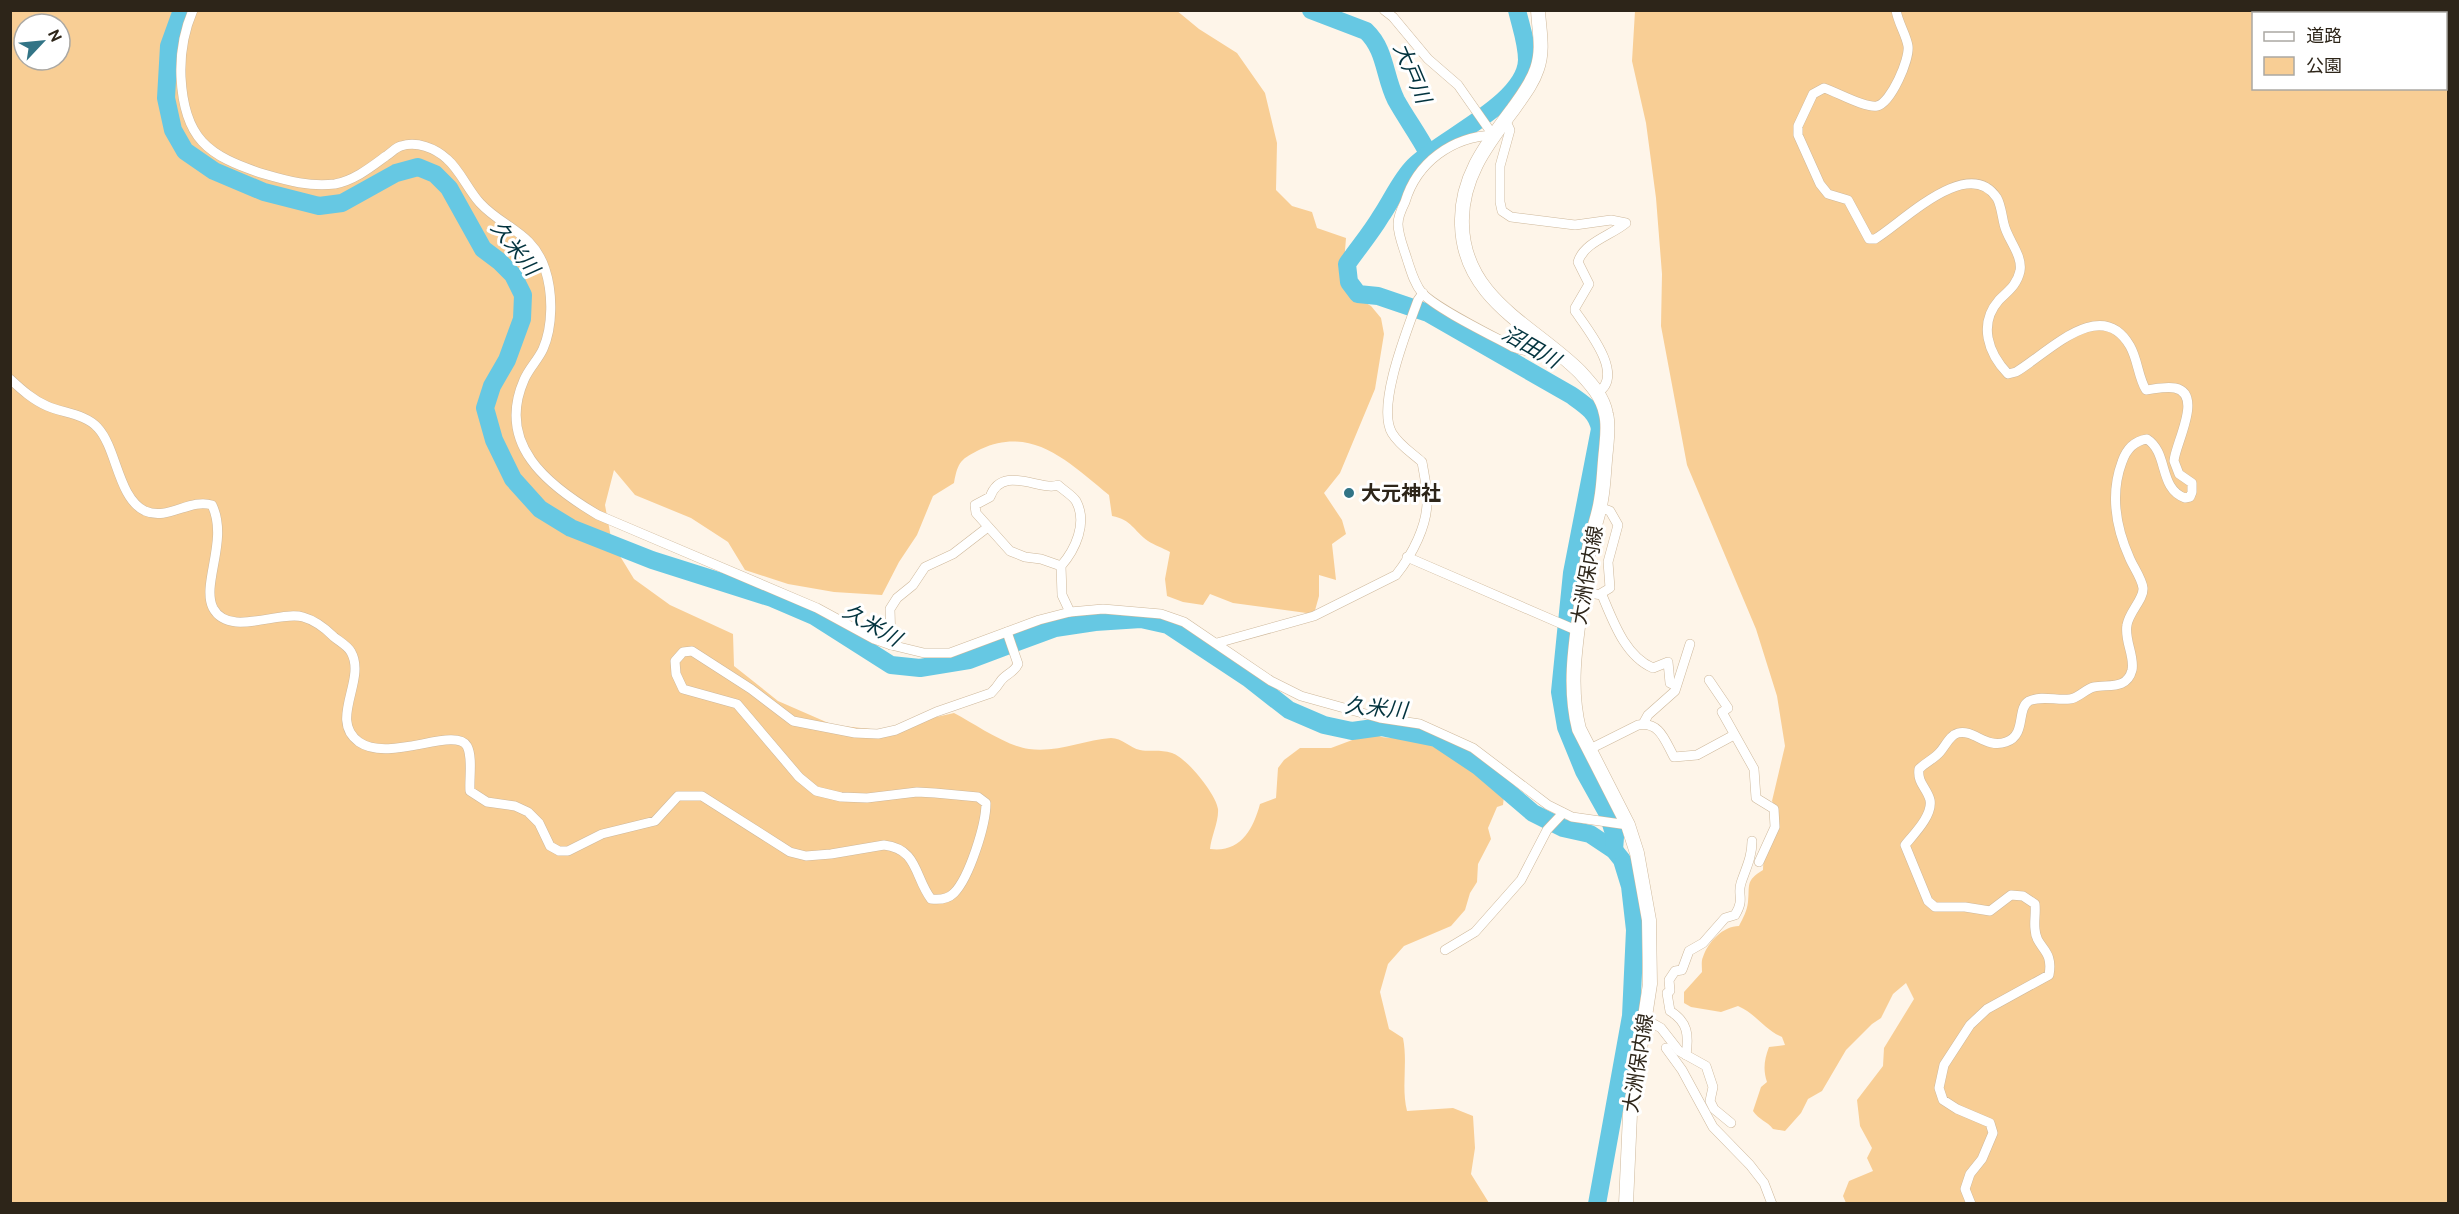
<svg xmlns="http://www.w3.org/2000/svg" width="2459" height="1214" font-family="Cabin,'Noto Sans JP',sans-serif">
<rect width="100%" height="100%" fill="#fef5e9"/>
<g fill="#f8ce95" fill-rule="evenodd">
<path d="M1176,10L1199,29L1237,53L1265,93L1277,143L1276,190L1292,206L1312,212L1317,228L1346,238L1343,276L1354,296L1371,306L1381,318L1384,334L1375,389L1340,473L1324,493L1342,520L1346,534L1332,544L1336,580L1319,575V596L1314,614L1233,603L1210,594L1203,605L1183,602L1167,596L1165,579L1170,552C1163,548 1154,545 1148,541C1133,530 1132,520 1112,516L1109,495C1070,464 1034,425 981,449C961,459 958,461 954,483L933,496L917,535L899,562L882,595L834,592L788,584L745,570L728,542L691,518L635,495L614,470L605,505L612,543L634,579L670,605L733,634L734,666L778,701L833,725L880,730L954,713C975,724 1006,746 1029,749C1057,753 1084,740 1111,738C1122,738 1130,748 1140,750C1151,752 1159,749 1172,753C1187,758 1216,794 1218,809C1219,821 1211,837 1210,849C1240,853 1253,830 1260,804L1276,798L1278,768L1284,760L1300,748H1331L1355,739L1377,735C1386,740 1395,736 1405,738C1419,741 1441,747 1454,753C1475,764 1484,784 1504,796L1503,805L1497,807L1488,828L1491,839L1478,864L1477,882L1470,893L1465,910L1451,926L1404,946L1388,964L1380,992L1389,1029L1403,1038C1408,1063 1401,1087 1407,1111L1453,1108L1473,1116L1475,1148L1471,1174L1489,1203H11L10,11ZM24,24H60V60H24Z"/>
<path d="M1635,11H2448V1203H1846L1843,1196L1849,1181L1873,1171L1867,1158L1872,1148L1860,1126L1857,1100L1883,1066L1884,1048L1914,999L1906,983L1893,994L1881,1018L1872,1024L1846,1050L1822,1091L1808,1099L1801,1113L1785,1131L1773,1129C1767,1121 1759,1120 1753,1111L1761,1087L1767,1082C1763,1070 1764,1060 1769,1047L1785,1045L1782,1037C1765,1030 1755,1013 1738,1006L1721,1012L1691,1007L1684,1003V992L1702,972C1702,967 1701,961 1703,957C1708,942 1723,926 1739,926C1743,918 1747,911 1748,902C1750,885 1745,881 1763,870C1764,840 1790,831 1772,801L1785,746L1777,696L1756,629L1687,465L1661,326L1662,274L1656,198L1646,123L1632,61ZM2254,14H2446V88H2254Z"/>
</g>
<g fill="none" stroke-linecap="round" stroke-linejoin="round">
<g stroke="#66c8e3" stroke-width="18">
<path d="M182,10L169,46L166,98L173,130L185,151L214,171L264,192L319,206L342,203L396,173L418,167L435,174L449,188L483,249L499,261L513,275L523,295L522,319L507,360L492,386L485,408L494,440L513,479L540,509L571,528L652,560L772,598L814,616L891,665L920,668L969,660L1055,628L1095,622L1141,619L1168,625L1248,678L1289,710L1324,725L1352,731L1381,727L1436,738L1478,766L1533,813L1563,828L1590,834L1614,850L1622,860L1630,886L1635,930L1631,1016L1597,1204"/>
<path d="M1311,10L1366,31C1386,50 1384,76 1396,100C1406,118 1418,134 1428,153"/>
<path d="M1517,10C1521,27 1527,43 1527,60C1526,103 1442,138 1414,166C1400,180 1392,200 1381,216C1371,233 1358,248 1347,264L1349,282L1358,294L1378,296L1428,313L1571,395C1585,405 1597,412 1600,429L1572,573L1560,692L1566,727L1584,771L1608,814L1615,837L1614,850"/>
</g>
<g stroke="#ceb89b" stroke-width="10">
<g id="street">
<path d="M193,10C184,31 180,54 181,77C184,138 207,156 264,174C288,181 310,187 335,184C355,180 371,167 386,156C391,153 396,147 401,146C417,141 435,148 447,159C460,170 468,190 480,203C503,228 533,232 545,269C553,293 553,326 543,349C538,360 529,368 524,380C496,444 547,485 598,515L817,608L874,639L891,645L924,653H950L1039,620L1070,612L1103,609L1161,614L1184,622L1271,681L1301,696L1380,718L1420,724L1473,748L1548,805L1572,817L1628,825"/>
<path d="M1384,10L1393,17L1428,59L1458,85L1493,135"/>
<path d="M1896,10C1898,23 1906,34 1908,46C1910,59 1891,103 1877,106C1864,108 1837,92 1824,88L1813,94L1798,126V135L1820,184L1828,194L1848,200L1869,239H1875C1901,224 1968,154 1997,198C2001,205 2002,216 2004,224C2007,239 2023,255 2020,271C2017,285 2008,291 1999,300C1978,324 1988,353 2008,374L2016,372C2048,353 2101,295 2130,346C2138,360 2138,377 2146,390C2155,389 2166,386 2175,388C2204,394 2175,444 2174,461L2179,474L2192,483V492L2190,497L2185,498C2158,488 2169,453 2147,439C2134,441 2126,450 2122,462C2110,494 2116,528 2130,559C2134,568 2142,579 2143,588C2144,599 2129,612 2127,625C2124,640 2135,656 2132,670C2127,690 2108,684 2094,687C2085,689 2079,698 2070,699C2057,701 2042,695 2029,701C2016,708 2027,735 2006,742C1986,749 1974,729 1958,733C1950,735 1946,745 1940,752C1934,759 1926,762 1919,769C1917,783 1927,788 1930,800C1933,815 1914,834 1905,845L1928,901L1935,907H1965L1990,911L2011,895L2023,896L2035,904C2036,913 2034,921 2035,929C2036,949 2054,948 2049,975L1987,1009L1970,1025L1944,1065L1939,1088L1943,1100L1957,1109L1990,1123L1993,1133L1982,1159L1970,1174L1965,1189L1971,1204"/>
<path d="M1505,119L1510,130L1500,166V202L1502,211L1511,217L1575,225L1611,220L1626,223C1612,235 1584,242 1578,262L1589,284L1575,308V311C1588,330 1626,376 1597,393"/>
<path d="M1493,135C1452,137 1417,162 1405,202C1402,208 1398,217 1398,224C1398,235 1404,249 1407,259C1411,271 1414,283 1422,293C1437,309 1491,335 1513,347C1526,352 1537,353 1550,347"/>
<path d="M10,379C22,390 33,400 47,406C63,413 86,414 98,428C117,449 118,498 145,511C168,521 190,498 212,505C229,540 201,584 213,608C229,638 279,610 303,617C314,620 326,629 334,637C339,641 348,646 351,652C367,680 328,720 359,742C389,763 455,726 467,746C473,757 469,779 470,791L487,802L515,806L528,812L539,823L550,846L559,851H568L602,834L655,821L678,796H702L790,852L806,856L831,854L884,845C918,849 914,876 931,899C939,900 948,899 954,893C969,878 986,825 986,803L978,797L935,793L917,792L867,798L841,797L816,791L799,777L737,704L683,689L676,674L675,661L683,652L692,651L751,689L793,721L855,733L878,734L896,730L936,712L991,693C995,689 997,687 1000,682C1005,674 1014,673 1018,664L1007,632"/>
<path d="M1599,507L1610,511L1618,525L1608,562L1610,588L1600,594"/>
<path d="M1407,557L1578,631"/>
<path d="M1061,566C1075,550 1088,523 1076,501C1072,495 1063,490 1058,485C1041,492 1002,463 990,497L975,505L976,513L1010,551L1025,557L1041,559L1061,566L1062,595L1070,612"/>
<path d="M1583,592L1602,595C1613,621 1625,656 1653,668L1668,662L1670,683L1676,686"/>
<path d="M1217,643L1314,616L1396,575C1412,555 1428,525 1427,499C1427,487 1424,474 1422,462C1412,453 1399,445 1392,433C1376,406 1408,328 1418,300L1423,293"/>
<path d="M891,645L890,609L897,598L913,585L925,567L953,554L988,527"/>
<path d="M1709,680L1726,705L1728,708L1722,712L1754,769L1756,798L1774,809L1775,827L1759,862"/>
<path d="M1643,724L1648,715L1675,691L1690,644"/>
<path d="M1588,750L1638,725C1660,721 1665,741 1674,757L1697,755L1734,735"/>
<path d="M1445,950L1475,932L1521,880L1547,830L1563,813"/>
<path d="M1645,1019L1661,1028L1679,1051L1706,1066L1713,1087L1710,1101L1714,1109L1731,1123"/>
<path d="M1666,1048L1682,1070L1713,1127L1750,1165L1764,1183L1772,1204"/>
<path d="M1686,1055C1689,1035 1688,1022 1670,1011L1667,993L1670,991L1669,980L1675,971L1682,970L1689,951L1703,943L1725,918L1735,915C1745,899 1737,895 1741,883C1746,868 1752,857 1752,841"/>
</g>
</g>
<g stroke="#ceb89b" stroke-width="15">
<path id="secondary" d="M1538,10C1539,31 1544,49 1537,69C1532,84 1523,95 1514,108C1487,144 1460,178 1462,225C1464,300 1534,326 1580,372C1591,384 1603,397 1606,414C1609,425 1607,438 1606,450C1604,467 1604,484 1601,500C1599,515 1593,529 1590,544C1586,562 1585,580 1582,598C1576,641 1568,686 1579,729L1628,825L1637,853L1649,920L1650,984L1630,1114L1626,1204"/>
</g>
<use href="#street" stroke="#fff" stroke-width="9"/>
<use href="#secondary" stroke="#fff" stroke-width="14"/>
</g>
<circle fill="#327486" stroke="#fff" stroke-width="2" cx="1349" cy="493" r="6"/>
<g text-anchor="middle" stroke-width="6" stroke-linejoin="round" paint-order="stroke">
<g font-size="20" font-weight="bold" fill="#2d2519" stroke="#fff" text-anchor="start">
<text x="1361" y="500">大元神社</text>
</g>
<g font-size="20" fill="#2d2519" stroke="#fff">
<text transform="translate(1587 575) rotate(-80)" y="7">大洲保内線</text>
<text transform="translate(1638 1063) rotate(-81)" y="7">大洲保内線</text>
</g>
<g font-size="21" font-style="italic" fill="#02333e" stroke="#fff">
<text transform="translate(1412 73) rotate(67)" y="7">大戸川</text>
<text transform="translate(515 248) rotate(52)" y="7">久米川</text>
<text transform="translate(1531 347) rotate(30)" y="7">沼田川</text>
<text transform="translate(872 625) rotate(30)" y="7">久米川</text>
<text transform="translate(1376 708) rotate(5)" y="7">久米川</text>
</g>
</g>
<rect width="2459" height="1214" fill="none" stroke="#2d2519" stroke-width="24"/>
<rect x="2252" y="12" width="195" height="78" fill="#ffffff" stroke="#aba8a3" stroke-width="1.5"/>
<rect x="2264" y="32" width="30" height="9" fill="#ffffff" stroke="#aba8a3" stroke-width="1.5"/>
<text x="2306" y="42" font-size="18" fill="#2d2519">道路</text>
<rect x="2264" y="57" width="30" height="18" fill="#f8ce95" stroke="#aba8a3" stroke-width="1.5"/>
<text x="2306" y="72" font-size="18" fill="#2d2519">公園</text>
<g transform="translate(42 42) rotate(64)"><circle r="28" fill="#ffffff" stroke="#aba8a3" stroke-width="1.5"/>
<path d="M0-4.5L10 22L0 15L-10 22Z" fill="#327486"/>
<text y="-9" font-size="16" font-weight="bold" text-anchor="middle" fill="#2d2519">N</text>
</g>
</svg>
